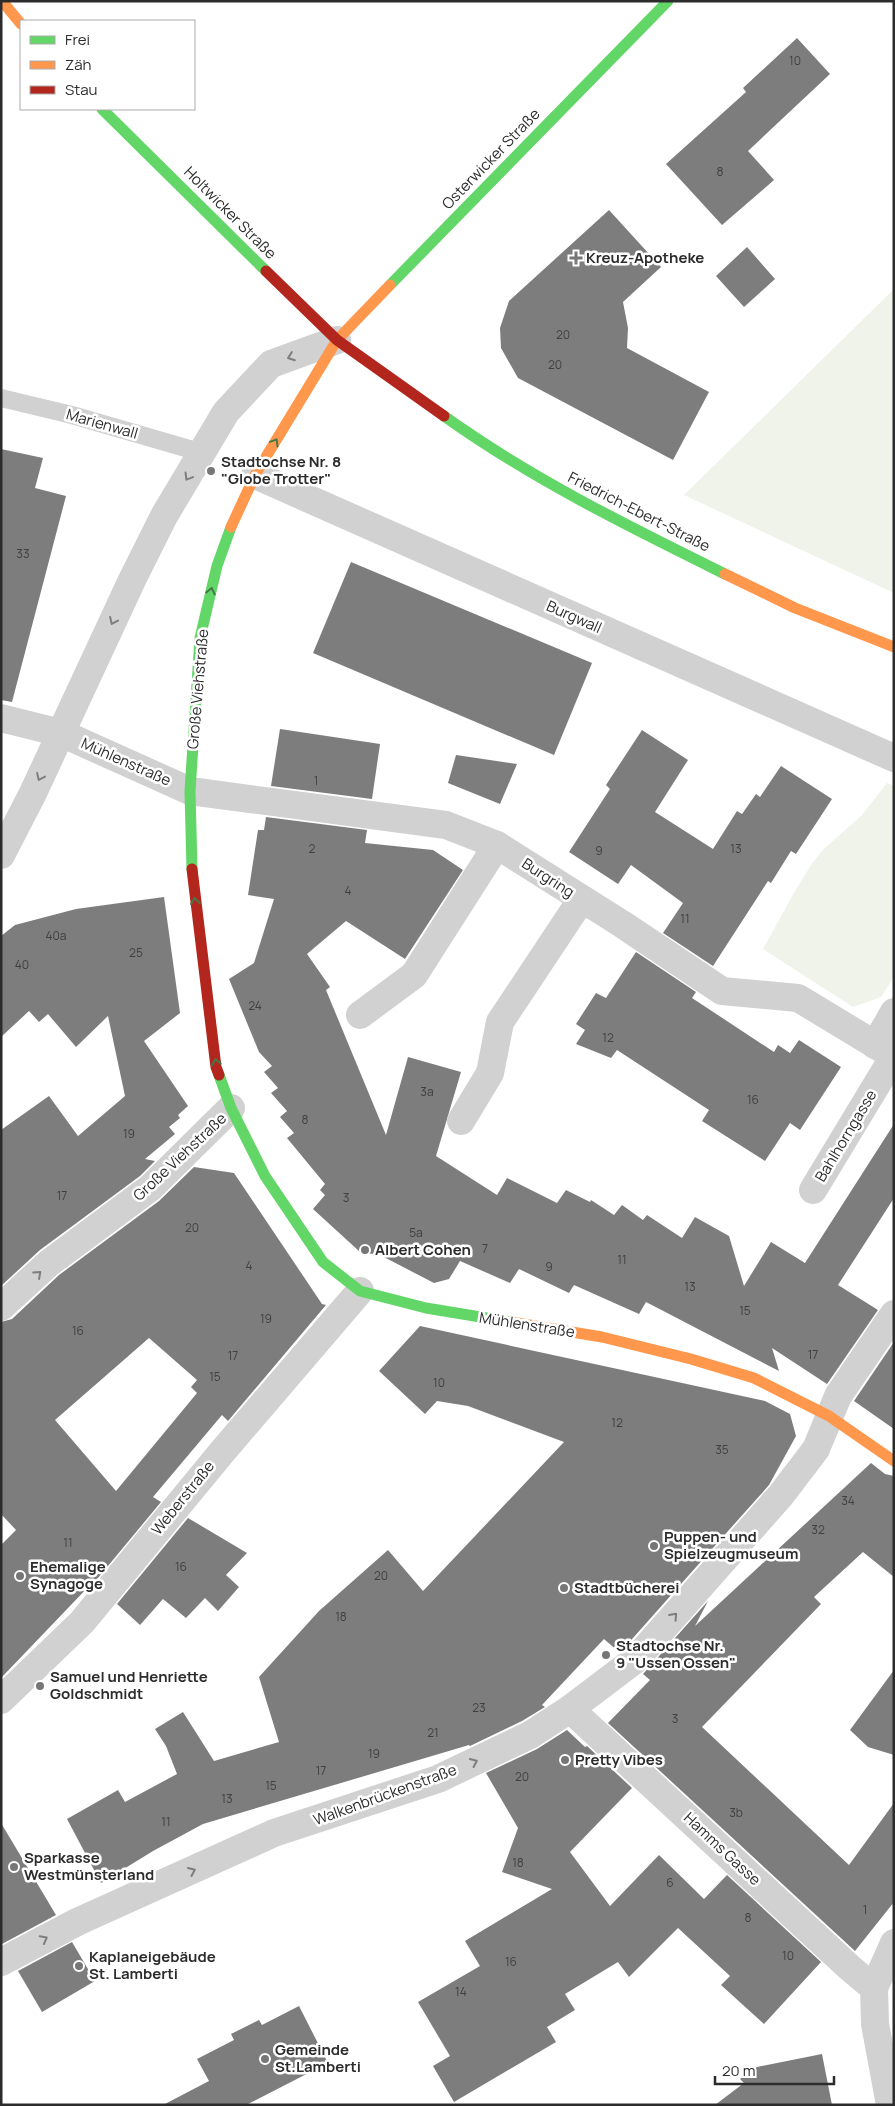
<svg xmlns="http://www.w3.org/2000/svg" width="895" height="2106" font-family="Manrope,sans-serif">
<rect width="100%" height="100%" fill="#fff"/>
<g fill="#f0f3ea">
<path d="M894,289V593L684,495Z"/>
<path d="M887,783L894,786V977L881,997L853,1007L763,949L795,891L813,862L825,848L862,815Z"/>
</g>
<g fill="#7d7d7d" fill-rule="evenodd">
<path d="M797,38L830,74L748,151L774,180L722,225L666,164L746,92L743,88Z"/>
<path d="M609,210L661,267L623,302L628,328L627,348L709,392L673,460L518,378L501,348L500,328L509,301Z"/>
<path d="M747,247L775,279L744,307L716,276Z"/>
<path d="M1,449L43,458L35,488L66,496L12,702L1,700Z"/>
<path d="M351,562L592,663L554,755L313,653Z"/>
<path d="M280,729L380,744L372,799L271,786Z"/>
<path d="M642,730L688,760L655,812L713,849L737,811L742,814L756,794L760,797L781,766L832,799L796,854L791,851L771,883L768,881L713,966L663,933L683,903L631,865L618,884L569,852L610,789L606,785Z"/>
<path d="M456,755L517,764L500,804L448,783Z"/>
<path d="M266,817L367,830L365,843L433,850L463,870L405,959L346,921L307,954L330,987L326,990L386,1135L408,1057L461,1072L436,1156L497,1195L507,1178L557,1203L566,1190L590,1202L591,1200L614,1215L622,1205L643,1220L647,1215L682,1238L695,1217L729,1236L744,1286L771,1242L805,1263L894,1124V1198L838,1285L878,1310L827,1384L772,1348L779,1371L646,1302L639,1314L574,1285L569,1293L519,1269L510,1283L460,1261L449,1279L434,1283L380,1255L360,1252L313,1209L325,1195L320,1190L325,1184L287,1138L294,1133L280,1117L287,1111L271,1093L278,1088L264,1072L272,1066L259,1052L229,979L254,963L274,899L248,895L258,830H264Z"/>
<path d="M164,897L180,1013L144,1041L188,1106L178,1115L180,1118L169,1127L175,1134L145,1159L155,1161L140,1176L40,1250L1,1286V1130L49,1096L78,1136L125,1096L108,1016L76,1047L48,1014L39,1022L29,1011L1,1037V936L15,925L76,909Z"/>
<path d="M636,952L696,992L692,998L774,1052L778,1045L790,1053L799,1040L841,1067L800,1130L790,1123L765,1161L702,1121L709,1110L617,1050L611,1058L576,1044L585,1030L576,1024L596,993L606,998Z"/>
<path d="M194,1167L234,1173L322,1304L326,1305L228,1421L222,1415L153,1497L161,1502L93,1584L92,1583L1,1678V1545L16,1530L1,1514V1322L12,1319L59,1275L159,1201ZM149,1338L197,1380L191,1387L197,1393L116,1491L55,1420Z"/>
<path d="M420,1326L765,1401L790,1414L796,1436L769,1485L625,1647L619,1652L604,1639L542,1705L545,1707L522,1721L470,1746L469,1745L203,1824L153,1851L101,1883L67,1819L118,1790L125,1802L177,1774L166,1746L155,1729L183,1712L214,1761L279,1742L259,1677L319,1611L388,1550L423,1591L564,1442L468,1406L437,1401L425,1414L379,1371Z"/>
<path d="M894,1342V1429L854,1401Z"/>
<path d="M871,1463L885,1474L894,1476V1577L863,1552L814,1597L821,1604L702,1727L849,1865L894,1803V1902L855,1951L608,1723L650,1680L643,1674L708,1601L695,1626Z"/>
<path d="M188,1518L247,1553L226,1575L239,1587L218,1611L205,1598L186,1618L163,1599L140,1625L117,1604Z"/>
<path d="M894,1670V1755L868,1747L850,1730Z"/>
<path d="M567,1730L585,1747L587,1746L632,1788L570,1852L610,1906L659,1855L704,1899L727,1875L821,1962L764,2024L721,1985L730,1976L678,1928L629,1977L618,1962L565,1994L575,2010L547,2027L556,2042L454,2102L433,2066L450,2056L418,2002L480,1966L465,1941L552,1889L502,1872L518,1828L486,1773L537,1749Z"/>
<path d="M1,1823L56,1915L2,1944L1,1942Z"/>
<path d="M72,1942L95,1981L42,2012L18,1971Z"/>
<path d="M299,2006L328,2063L246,2105H163L209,2081L197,2059L234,2040L231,2034L259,2020L262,2025Z"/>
<path d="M822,2054L832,2105H715L744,2083L740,2079L757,2067Z"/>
</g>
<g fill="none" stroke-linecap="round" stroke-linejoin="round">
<path stroke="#d1d1d1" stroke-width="18" d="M1,398L72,415L203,453"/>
<g stroke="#d1d1d1" stroke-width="28">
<path d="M255,475L894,758"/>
<path d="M1,718L61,733L190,791L446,825L497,845L622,924L722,991L798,998L894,1056"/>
<path d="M1,855L33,793L132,580L164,516L226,412L271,364L337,340"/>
<path d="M360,1015L414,975L497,845"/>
<path d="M875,1045L894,1012"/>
<path d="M461,1121L490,1073L500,1022L581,900"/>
<path d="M813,1190L894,1056"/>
<path d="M1,1307L49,1263L150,1188L231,1108"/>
<path d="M1,1700L82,1622L222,1452L360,1291"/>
<path d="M570,1709L850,1968L874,1988"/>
<path d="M1,1962L77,1922L274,1833L438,1779L530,1735L570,1709L636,1659L781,1495L816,1449L838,1396L894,1314"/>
<path d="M890,2105L875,2024L874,1988L894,1943"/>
</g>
<g stroke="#63d668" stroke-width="11">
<path d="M102,109L266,271"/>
<path d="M390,285L668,1"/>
<path d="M444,416C532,479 628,526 725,574"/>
<path d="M192,869L190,791L200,638L217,566L231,527"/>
<path d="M219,1075L231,1108L265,1176L323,1262L360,1291L426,1308L511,1322"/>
</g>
<g stroke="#ff974d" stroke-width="11">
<path d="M2,1L21,24"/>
<path d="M231,527L255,475L337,340L390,285"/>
<path d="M725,574L795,608L894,647"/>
<path d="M511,1322L602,1337L691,1359L754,1378L829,1416L894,1461"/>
</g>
<g stroke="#b3261e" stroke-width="11">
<path d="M266,271L337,340L444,416"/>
<path d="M192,869L216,1067L219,1075"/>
</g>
</g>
<defs><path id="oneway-chevron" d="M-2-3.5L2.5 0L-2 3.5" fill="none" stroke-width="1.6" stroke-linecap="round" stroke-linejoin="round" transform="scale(1.25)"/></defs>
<g stroke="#7e7e7e">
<use href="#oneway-chevron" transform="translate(291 357) rotate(160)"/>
<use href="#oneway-chevron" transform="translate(188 477) rotate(121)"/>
<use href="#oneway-chevron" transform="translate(113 621) rotate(115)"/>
<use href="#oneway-chevron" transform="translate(40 777) rotate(115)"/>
<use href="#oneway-chevron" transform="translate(38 1274) rotate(-42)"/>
<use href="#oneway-chevron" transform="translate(674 1616) rotate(-48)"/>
<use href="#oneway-chevron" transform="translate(474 1762) rotate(-25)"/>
<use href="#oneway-chevron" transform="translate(192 1871) rotate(-24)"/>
<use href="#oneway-chevron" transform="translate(44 1939) rotate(-28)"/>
</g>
<g stroke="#457847">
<use href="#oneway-chevron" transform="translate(275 442) rotate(-59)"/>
<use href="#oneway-chevron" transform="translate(211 591) rotate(-77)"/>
<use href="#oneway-chevron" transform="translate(195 901) rotate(-97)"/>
<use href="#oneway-chevron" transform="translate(216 1062) rotate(-100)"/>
</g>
<g fill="#767676" stroke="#fff" stroke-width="2">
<path d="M573.5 250.5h5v5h5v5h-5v5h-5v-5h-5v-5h5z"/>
<circle cx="211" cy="471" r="5"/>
<circle cx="365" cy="1250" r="5"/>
<circle cx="654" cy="1546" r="5"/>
<circle cx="20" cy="1576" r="5"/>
<circle cx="564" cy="1588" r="5"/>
<circle cx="606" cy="1655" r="5"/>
<circle cx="40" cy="1686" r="5"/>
<circle cx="565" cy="1760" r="5"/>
<circle cx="14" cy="1867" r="5"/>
<circle cx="79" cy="1966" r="5"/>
<circle cx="265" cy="2059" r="5"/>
</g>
<g text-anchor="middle" stroke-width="5" stroke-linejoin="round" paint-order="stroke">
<g font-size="12" fill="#404040">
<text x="795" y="65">10</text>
<text x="720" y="176">8</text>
<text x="563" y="339">20</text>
<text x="555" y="369">20</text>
<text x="23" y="558">33</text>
<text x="316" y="785">1</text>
<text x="312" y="853">2</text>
<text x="736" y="853">13</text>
<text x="599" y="855">9</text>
<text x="348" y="895">4</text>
<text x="685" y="923">11</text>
<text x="56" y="940">40a</text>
<text x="136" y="957">25</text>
<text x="22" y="969">40</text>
<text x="255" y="1010">24</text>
<text x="608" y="1042">12</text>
<text x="427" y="1096">3a</text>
<text x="753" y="1104">16</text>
<text x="305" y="1124">8</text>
<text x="129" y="1138">19</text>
<text x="62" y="1200">17</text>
<text x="346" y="1202">3</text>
<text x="192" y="1232">20</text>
<text x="416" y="1237">5a</text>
<text x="485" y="1253">7</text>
<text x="622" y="1264">11</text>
<text x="249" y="1270">4</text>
<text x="549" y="1271">9</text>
<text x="690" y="1291">13</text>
<text x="745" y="1315">15</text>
<text x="266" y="1323">19</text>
<text x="78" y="1335">16</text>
<text x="813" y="1359">17</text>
<text x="233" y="1360">17</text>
<text x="215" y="1381">15</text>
<text x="439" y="1387">10</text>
<text x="617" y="1427">12</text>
<text x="722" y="1454">35</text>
<text x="848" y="1505">34</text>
<text x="818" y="1534">32</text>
<text x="68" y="1547">11</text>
<text x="181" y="1571">16</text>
<text x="381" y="1580">20</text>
<text x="341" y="1621">18</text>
<text x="479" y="1712">23</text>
<text x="675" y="1723">3</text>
<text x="433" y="1737">21</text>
<text x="374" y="1758">19</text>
<text x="321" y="1775">17</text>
<text x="522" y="1781">20</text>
<text x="271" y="1790">15</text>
<text x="227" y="1803">13</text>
<text x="736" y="1817">3b</text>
<text x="166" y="1826">11</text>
<text x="518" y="1867">18</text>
<text x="670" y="1887">6</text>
<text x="865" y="1914">1</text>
<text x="748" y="1922">8</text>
<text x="788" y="1960">10</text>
<text x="511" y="1966">16</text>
<text x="461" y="1996">14</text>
</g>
<g font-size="15" fill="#2c2c2c" stroke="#fff">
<text transform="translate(491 159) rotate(-46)" y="5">Osterwicker Straße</text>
<text transform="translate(230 213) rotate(45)" y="5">Holtwicker Straße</text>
<text transform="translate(102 424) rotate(16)" y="5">Marienwall</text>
<text transform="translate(639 512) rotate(27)" y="5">Friedrich-Ebert-Straße</text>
<text transform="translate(574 617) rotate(24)" y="5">Burgwall</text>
<text transform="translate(198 689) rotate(-85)" y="5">Große Viehstraße</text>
<text transform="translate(126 762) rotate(24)" y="5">Mühlenstraße</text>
<text transform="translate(548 878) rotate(33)" y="5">Burgring</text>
<text transform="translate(846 1136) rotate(-59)" y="5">Bahlhorngasse</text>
<text transform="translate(180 1157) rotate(-43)" y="5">Große Viehstraße</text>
<text transform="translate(527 1325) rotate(9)" y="5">Mühlenstraße</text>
<text transform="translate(183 1498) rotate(-51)" y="5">Weberstraße</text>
<text transform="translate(385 1795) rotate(-20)" y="5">Walkenbrückenstraße</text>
<text transform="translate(722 1849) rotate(43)" y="5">Hamms Gasse</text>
</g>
<g font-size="15" font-weight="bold" fill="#2c2c2c" stroke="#fff" text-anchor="start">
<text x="586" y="263">Kreuz-Apotheke</text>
<text x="221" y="467">Stadtochse Nr. 8<tspan x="221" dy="17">"Globe Trotter"</tspan></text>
<text x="375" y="1255">Albert Cohen</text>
<text x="664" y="1542">Puppen- und<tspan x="664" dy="17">Spielzeugmuseum</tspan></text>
<text x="30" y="1572">Ehemalige<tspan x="30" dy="17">Synagoge</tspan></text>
<text x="574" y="1593">Stadtbücherei</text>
<text x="616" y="1651">Stadtochse Nr.<tspan x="616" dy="17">9 "Ussen Ossen"</tspan></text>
<text x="50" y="1682">Samuel und Henriette<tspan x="50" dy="17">Goldschmidt</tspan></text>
<text x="575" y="1765">Pretty Vibes</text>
<text x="24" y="1863">Sparkasse<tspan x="24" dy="17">Westmünsterland</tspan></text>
<text x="89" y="1962">Kaplaneigebäude<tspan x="89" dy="17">St. Lamberti</tspan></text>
<text x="275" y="2055">Gemeinde<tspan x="275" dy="17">St.Lamberti</tspan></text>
</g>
</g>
<rect width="895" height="2106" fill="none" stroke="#2c2c2c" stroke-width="5"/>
<rect x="20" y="20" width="175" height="90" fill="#ffffff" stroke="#ababab"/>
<rect x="30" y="36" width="25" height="8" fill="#63d668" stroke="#ababab"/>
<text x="65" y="45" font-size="15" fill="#2c2c2c">Frei</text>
<rect x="30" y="61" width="25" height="8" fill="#ff974d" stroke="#ababab"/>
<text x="65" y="70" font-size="15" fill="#2c2c2c">Zäh</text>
<rect x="30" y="86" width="25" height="8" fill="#b3261e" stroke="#ababab"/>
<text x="65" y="95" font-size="15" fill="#2c2c2c">Stau</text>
<path d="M715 2076v8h119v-8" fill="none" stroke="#2c2c2c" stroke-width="2.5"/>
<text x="722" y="2076" font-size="15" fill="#2c2c2c" stroke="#ffffff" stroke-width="4" paint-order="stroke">20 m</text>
</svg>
